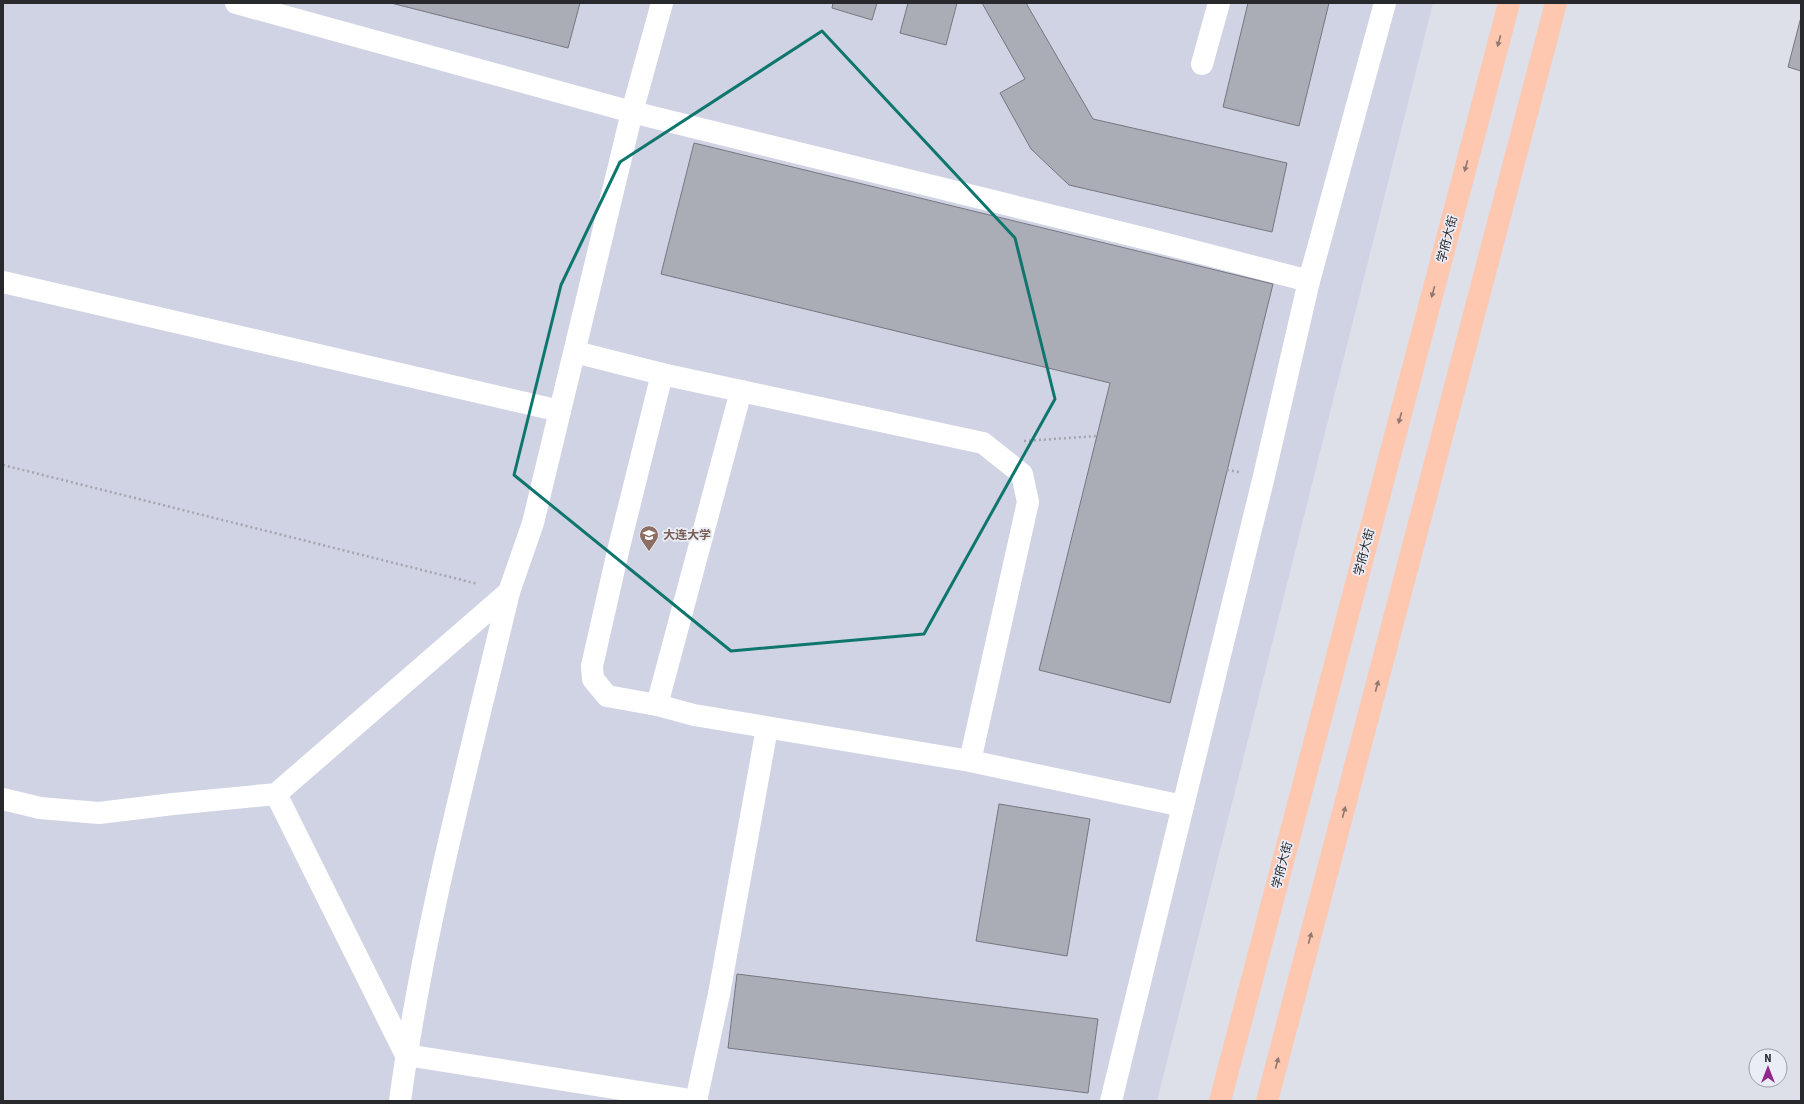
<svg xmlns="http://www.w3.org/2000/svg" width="1804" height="1104" font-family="'Source Sans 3','Noto Sans SC',sans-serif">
<rect width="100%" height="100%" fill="#dddfe9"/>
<path fill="#cfd3e3" d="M3,3H1433L1157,1101H3Z"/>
<g fill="#abadb6" stroke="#757780">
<path d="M391,3H580L568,48Z"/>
<path d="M833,3H877L872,20L832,8Z"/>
<path d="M908,3H957L946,45L900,33Z"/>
<path d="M982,3H1026L1093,119L1287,163L1272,232L1069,185L1031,149L1000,93L1025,79Z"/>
<path d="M1248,3H1329L1299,126L1223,107Z"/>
<path d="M1801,17V71L1788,67Z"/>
<path d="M694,143L1273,284L1170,703L1039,670L1110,383L661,274Z"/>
<path d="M999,804L1090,819L1067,956L976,941Z"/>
<path d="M737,974L1098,1019L1088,1093L728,1048Z"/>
</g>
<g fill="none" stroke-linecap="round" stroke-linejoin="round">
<g stroke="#a4a5ad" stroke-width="2.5" stroke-dasharray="2 3" stroke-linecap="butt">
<path d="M1024,441L1097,436"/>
<path d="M3,465L478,584"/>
<path d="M1227,470L1239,472"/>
</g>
<g stroke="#fff" stroke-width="22">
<path d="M236,3L632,112L1151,240L1309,281L1385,3"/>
<path d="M1202,64L1219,3"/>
<path d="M3,282L560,411"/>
<path d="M575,352L662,374"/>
<path d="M657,705L741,391"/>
<path d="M970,761L1028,502L1022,474L983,443L662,374L619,547L592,666L593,679L607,696L657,705L694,715L970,761L1183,806L1264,476L1309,281"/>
<path d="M276,794L406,1055L697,1101"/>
<path d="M3,799L40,808L99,813L173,804L276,794L509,592L533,523L632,112L662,3"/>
<path d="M400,1101C423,929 469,761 509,592"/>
<path d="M696,1101L719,994L767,728"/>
<path d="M1111,1101L1183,806"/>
</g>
<g stroke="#fdc7b0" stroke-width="22">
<path d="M1220,1101L1509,3"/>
<path d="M1267,1101L1556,3"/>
</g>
</g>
<defs><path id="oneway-solid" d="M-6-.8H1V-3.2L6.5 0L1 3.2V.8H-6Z"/></defs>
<g fill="#92786e">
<use href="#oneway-solid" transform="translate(1499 41) rotate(105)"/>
<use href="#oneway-solid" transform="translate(1466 166) rotate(105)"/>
<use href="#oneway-solid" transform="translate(1433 292) rotate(105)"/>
<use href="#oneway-solid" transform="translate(1400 418) rotate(105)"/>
<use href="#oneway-solid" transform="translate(1377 686) rotate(-75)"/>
<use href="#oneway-solid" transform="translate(1344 812) rotate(-75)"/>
<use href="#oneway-solid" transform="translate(1310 938) rotate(-75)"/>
<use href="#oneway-solid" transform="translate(1277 1063) rotate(-75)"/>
</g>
<path fill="none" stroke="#0f766e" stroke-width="3" stroke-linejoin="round" d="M822,31L1015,238L1055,399L924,634L731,651L514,475L561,285L620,162Z"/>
<defs>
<g id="university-pin" transform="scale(1)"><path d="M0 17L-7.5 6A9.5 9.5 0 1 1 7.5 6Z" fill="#8d6e63" stroke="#eaecf6"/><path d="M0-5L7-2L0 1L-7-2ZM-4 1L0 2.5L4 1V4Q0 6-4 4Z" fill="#fff"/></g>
</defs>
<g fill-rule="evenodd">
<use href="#university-pin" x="649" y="535"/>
</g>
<g text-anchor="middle" stroke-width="3.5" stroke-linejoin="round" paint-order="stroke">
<g font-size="12" fill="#28292c" stroke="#eaecf6">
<text transform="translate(1447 239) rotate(-75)" y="4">学府大街</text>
<text transform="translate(1364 552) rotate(-75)" y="4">学府大街</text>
<text transform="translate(1282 865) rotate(-75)" y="4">学府大街</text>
</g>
<g font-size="12" font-weight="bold" fill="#785e54" stroke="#eaecf6" text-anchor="start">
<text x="663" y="539">大连大学</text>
</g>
</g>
<rect width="1804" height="1104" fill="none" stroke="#28292c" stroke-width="8"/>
<g transform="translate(1768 1068)"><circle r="19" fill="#eaecf6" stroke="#9c9ea5"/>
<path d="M0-3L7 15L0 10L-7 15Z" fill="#92288c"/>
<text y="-6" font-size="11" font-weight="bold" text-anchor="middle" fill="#28292c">N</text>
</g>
</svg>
